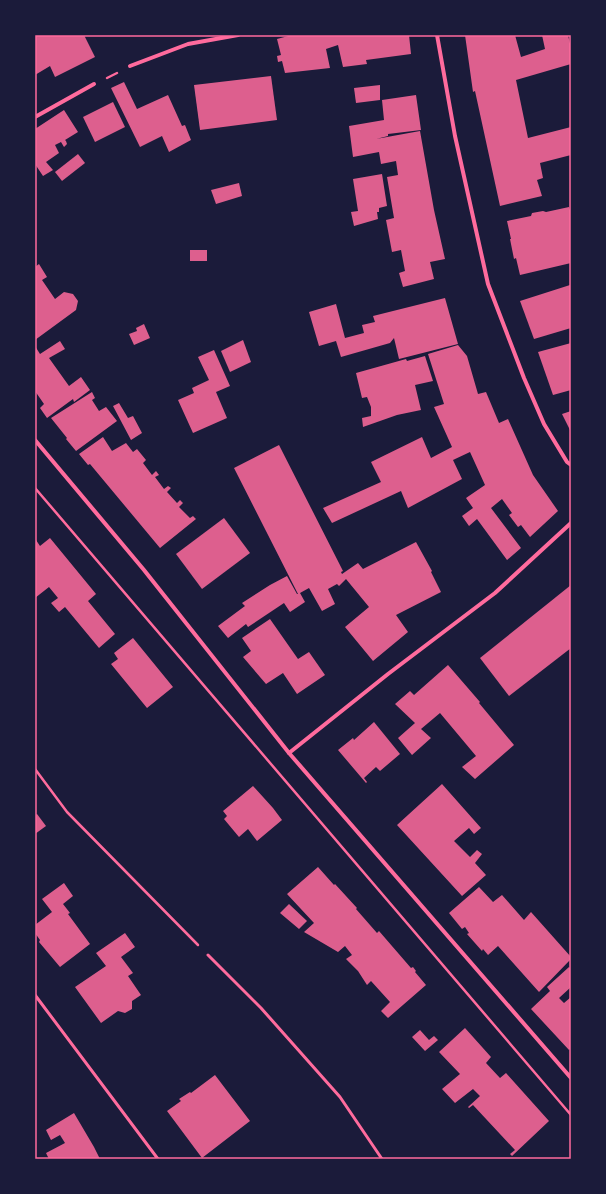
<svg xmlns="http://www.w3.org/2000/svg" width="606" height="1194" font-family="'Golos Text',sans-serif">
<rect width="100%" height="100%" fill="#1b1b3a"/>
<g fill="#dd5f8e">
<path d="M35,35H84L95,57L55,77L50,66L35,75Z"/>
<path d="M292,35H409L411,54L366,60L367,64L343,67L338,45L326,49L330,68L285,73L282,61L278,62L277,56L281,55L277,39Z"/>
<path d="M465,35H515L521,57L545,49L542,35H568L571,48V64L516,80L528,138L571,127V155L540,163L543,178L537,180L542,196L500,206L475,91L473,92Z"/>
<path d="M271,76L277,120L200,130L194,85Z"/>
<path d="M124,82L137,109L168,95L182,126L185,125L191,140L169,152L162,136L140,147L111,88Z"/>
<path d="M380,85V100L356,103L354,88Z"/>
<path d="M416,95L421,130L388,134V136L376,139L420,131L434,210L445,259L430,262L434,279L403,287L399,273L405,271L401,250L392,252L386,220L394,218L387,177L398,175L396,161L381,164L379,152L353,157L349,126L384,120L382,100Z"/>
<path d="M113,102L125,127L95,142L83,117Z"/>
<path d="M64,110L78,132L65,140L66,141L67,144L64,147L61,142L55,145L59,153L46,162L53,170L43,176L35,164V129Z"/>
<path d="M78,154L85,163L62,181L55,172Z"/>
<path d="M382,174L387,206L379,208V212H377L378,219L354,226L351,212L358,211L353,179Z"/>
<path d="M239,183L242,196L216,204L211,190Z"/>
<path d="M569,207L571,213V263L520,275L516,258L514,259L510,239H511L507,221L531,216L532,213L543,211L546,212Z"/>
<rect x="190" y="250" width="17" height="11"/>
<path d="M39,264L47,277L42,280L55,299L64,292L73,294L78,301L76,310L35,340V267Z"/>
<path d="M570,285L571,328L534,339L520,301Z"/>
<path d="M445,298L458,344L399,359L394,338L390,343L341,357L336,341L319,346L309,312L336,304L345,338L364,333L362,325L375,322L373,316Z"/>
<path d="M144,324L150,338L134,345L129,334L137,331L136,328Z"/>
<path d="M243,340L251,362L230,372L221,351Z"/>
<path d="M60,341L65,349L49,358L69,386L81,377L90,390L74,402L73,399L47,418L40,408L44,404L35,391V346L40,354Z"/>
<path d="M571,343V390L553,395L538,352Z"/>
<path d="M458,345L467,356L478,394L486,392L499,423L508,419L533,475L558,511L530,537L521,525L518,527L509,515L512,513L502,499L491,508L521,548L507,560L477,519L469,526L462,516L473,508L466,498L485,485L470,452L453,460L462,479L408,508L401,491L332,523L323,508L381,482L371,462L422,437L431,458L452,447L434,407L444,404L428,354Z"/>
<path d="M214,350L230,386L216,392L227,418L193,433L178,400L194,393L192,388L209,380L198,357Z"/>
<path d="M425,356L433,381L415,385L421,410L397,415L363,427L362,418L371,416V407L367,397L362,398L356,373L406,359L407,361Z"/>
<path d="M92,392L95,398L92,400L99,411L106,407L117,421L76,451L66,439L67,438L51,418Z"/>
<path d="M119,403L128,418L133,416L142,433L131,440L113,406Z"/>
<path d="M571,411V432L562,414Z"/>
<path d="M103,437L112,451L126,443L133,452L137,449L146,460L143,463L152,475L156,471L159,475L155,477L164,489L168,486L171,488L167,492L177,503L180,500L183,503L179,507L190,518L193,516L196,519L160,548L90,464L88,465L79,454Z"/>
<path d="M279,445L343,571L341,572L342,574L358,563L363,569L416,542L432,571L431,572L441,592L396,615L408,632L373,661L345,627L369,607L346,579L339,586L337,584L328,589L335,604L322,611L309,588L300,593L305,602L290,612L284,603L248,627L246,624L228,638L218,626L245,606L242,603L270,585L287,576L297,594H298L234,468Z"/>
<path d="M224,518L250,553L202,589L176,554Z"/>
<path d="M50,538L96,594L88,601L115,634L99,648L65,607L59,612L51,603L58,598L49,587L35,598V541L36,540L40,546Z"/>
<path d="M571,585V648L509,696L480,658Z"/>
<path d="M270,619L298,659L309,652L325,675L297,694L283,673L266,684L243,657L251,651L242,638Z"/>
<path d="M133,638L173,687L147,708L111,664L118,659L114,653Z"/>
<path d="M448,665L480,702L479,703L514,745L475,779L462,767L476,756L440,713L421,729L431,738L412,755L398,738L415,723L395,704L410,691L414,695Z"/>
<path d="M374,722L400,754L380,771L376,767L364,778L367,782L366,783L338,750L353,738L354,740Z"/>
<path d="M442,784L481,828L474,834L469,828L454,841L470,857L477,850L482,854L475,863L486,875L462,896L397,825Z"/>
<path d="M253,786L273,808L282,820L257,841L248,829L239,837L224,819L227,816L223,811Z"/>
<path d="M37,814L46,826L35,834V815Z"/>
<path d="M318,867L334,885L335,884L357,908L356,909L377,933L379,931L411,968L413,967L416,971L415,972L426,985L388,1018L381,1011L390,1002L371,981L367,985L358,971L346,959L352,955L345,946L338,952L304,932L314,923L287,894Z"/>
<path d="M64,883L73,896L63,904L70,913L68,914L90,944L60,967L39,942L40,940L35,933V925L52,912L42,899Z"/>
<path d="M479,887L493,902L502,895L524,920L531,912L571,957V959L539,992L498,946L488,955L483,949L482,951L467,934L469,933L465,927L462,929L449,913Z"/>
<path d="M289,904L307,921L299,929L280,913Z"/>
<path d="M125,933L135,947L121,957L133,973L128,976L141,995L132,1001V1009L125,1013L118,1011L101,1023L75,987L106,966L96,953Z"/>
<path d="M569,967L571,969V987L559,998L564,1003L571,997V1048L569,1050L531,1009L550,991L547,987Z"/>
<path d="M465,1028L491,1057L486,1063L500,1078L506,1073L549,1121L512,1156L510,1154L515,1150L473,1105L469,1108L468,1107L480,1096L473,1089L455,1103L442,1089L460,1074L439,1052Z"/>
<path d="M420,1030L429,1040L434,1036L438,1040L425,1051L412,1037Z"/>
<path d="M215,1075L250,1121L202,1158L167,1111L181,1101L179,1099L190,1092L191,1093Z"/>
<path d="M74,1113L94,1147L100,1159H49L46,1153L65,1143L60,1135L51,1140L46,1130Z"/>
</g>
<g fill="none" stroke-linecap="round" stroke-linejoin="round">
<g stroke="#ff6b9d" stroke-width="2.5">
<path d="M107,78L117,73"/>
<path d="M35,488L571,1115"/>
<path d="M35,769L67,812L198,945"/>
</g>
<g stroke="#ff6b9d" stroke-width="3">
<path d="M208,955L261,1008L340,1097L382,1159"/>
<path d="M35,995L158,1159"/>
</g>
<g stroke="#ff6b9d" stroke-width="4">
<path d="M437,35L455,136L488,284L524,378L544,424L567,462L571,465"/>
<path d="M130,66L188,44L238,35"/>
<path d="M35,117L94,84"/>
<path d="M35,440L144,570L289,753L571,1078"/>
<path d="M289,753L388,674L495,593L571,523"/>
</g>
</g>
<rect width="606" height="1194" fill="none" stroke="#1b1b3a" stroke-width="72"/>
<rect x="36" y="36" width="534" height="1122" fill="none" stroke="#ff6b9d" stroke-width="1.5"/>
</svg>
